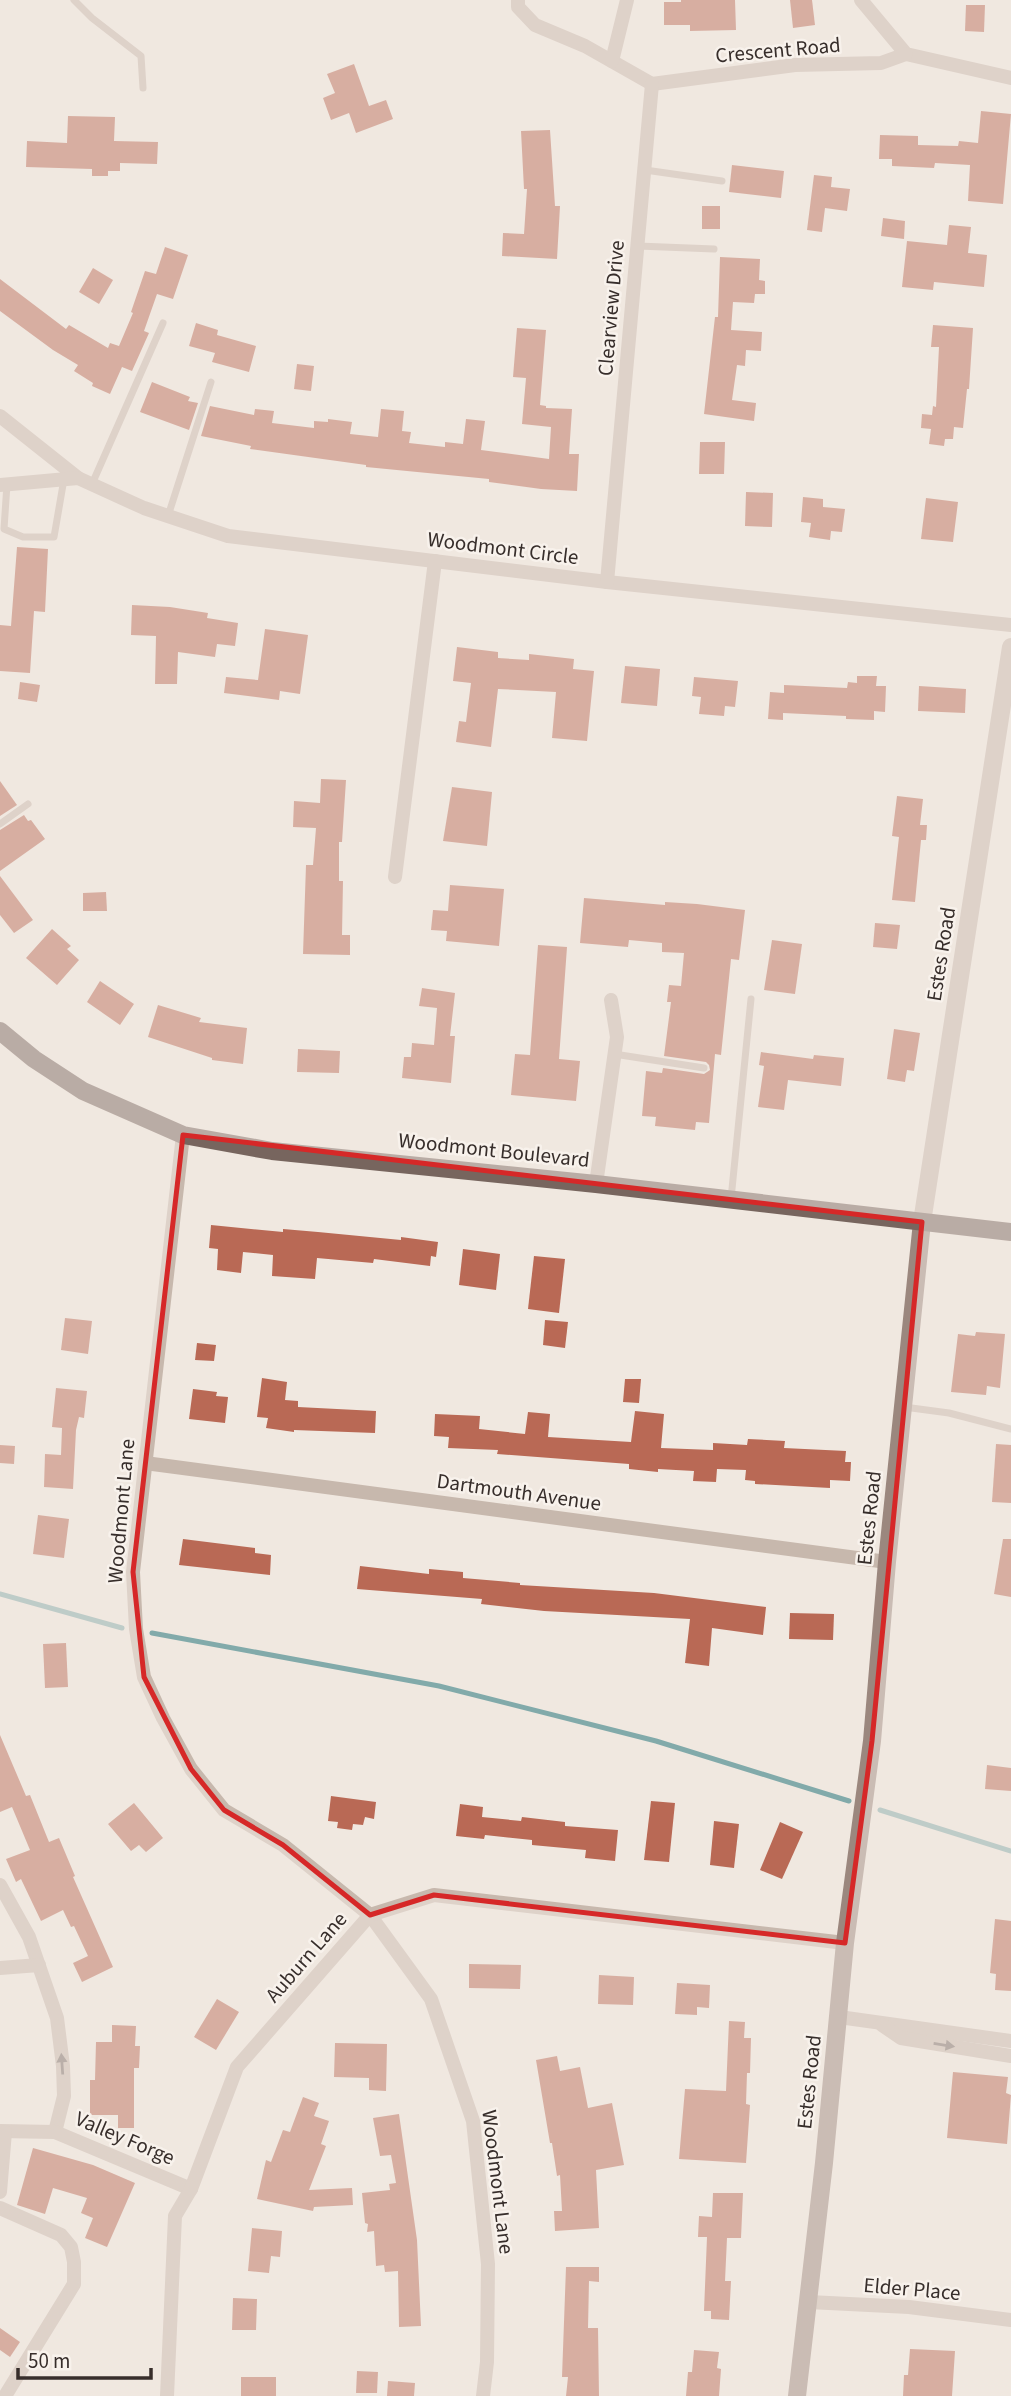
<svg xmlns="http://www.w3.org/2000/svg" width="1011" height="2396" font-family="'Source Sans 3',sans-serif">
<rect width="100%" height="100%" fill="#f0e8e0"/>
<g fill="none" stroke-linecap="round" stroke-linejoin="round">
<g stroke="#82aaaa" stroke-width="5">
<path d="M0,1594L122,1628"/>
<path d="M152,1633L439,1686L656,1741L849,1801"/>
<path d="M880,1810L1011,1851"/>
</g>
</g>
<g fill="#b96955">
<path d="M681,0H735L736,30L690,31V25H664V2H681Z"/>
<path d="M790,0H812L815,25L793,28Z"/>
<path d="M966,5H985L984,32L965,31Z"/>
<path d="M354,64L369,106L386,100L393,119L356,133L349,113L331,120L323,98L335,93L327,74Z"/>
<path d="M981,111L1011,114L1003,204L968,201L970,165L935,163L934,168L892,166V159H879L880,135L918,136V145L958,146L959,141L978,143Z"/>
<path d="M68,116L115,117L114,141L158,142L157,164L120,163V171H108V176H92V169L26,167L27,141L67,143Z"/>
<path d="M550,130L555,206H560L557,259L502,256L503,233L524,234L527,189H524L521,131Z"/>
<path d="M732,165L784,171L781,198L729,192Z"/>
<path d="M814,175L832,177L831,187L850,189L847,211L825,208L822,232L807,230Z"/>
<rect x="702" y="206" width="18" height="23"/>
<path d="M883,218L905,221L904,239L881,236Z"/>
<path d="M949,225L971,227L968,253L987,255L984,287L934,282L933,290L902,287L907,241L947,245Z"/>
<path d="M165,247L188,255L173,299L157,294L144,331L149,333L132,371L122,367L110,394L92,386L93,383L74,371L78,365L53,350L0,311V279L66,329L69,325L108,348L110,343L119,346L133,313L131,312L145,271L156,274Z"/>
<path d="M720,257L760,259L759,280L765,281V294H755L754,303L733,302L731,330L762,332L761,351L746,350L745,366L737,365L732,400L756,403L754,421L704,414L715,317H718Z"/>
<path d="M93,268L113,280L99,304L79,292Z"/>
<path d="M196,323L218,330L217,335L256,346L249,372L212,362L215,353L189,346Z"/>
<path d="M933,325L973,328L969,389H967L963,428L954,427L953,439H945L944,446L929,444L931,429L921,428L922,414L932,415L933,406L936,407L939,347H931Z"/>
<path d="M517,328L546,330L540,405L546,406V408L572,409L569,454H579L577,491L541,489L489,482V479L366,467V465L250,449L251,446L201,436L210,406L254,415L255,409L274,411L272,423L314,428V421L328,422V419L352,422L350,434L378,437L381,409L404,411L402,431L411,432L409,443L445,447V442L463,444L466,419L485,421L481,450L549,459L551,427L522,424L526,378L513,377Z"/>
<path d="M297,364L314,366L311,391L294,389Z"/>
<path d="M152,382L190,397L188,401L198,403L189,430L140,412Z"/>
<path d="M700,442H725L724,474H699Z"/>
<path d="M746,492L773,493L772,527L745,526Z"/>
<path d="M803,497L823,499V507L845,509L842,532L831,531L830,540L809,537L811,523L801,522Z"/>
<path d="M926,498L958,502L953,542L921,539Z"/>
<path d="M17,547L48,549L45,612L34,611L30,673L0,671V625L11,626Z"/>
<path d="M132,605L170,607L208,613L207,618L238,623L235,646L217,644L215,657L178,652L177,684H155L156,636L131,635Z"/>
<path d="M265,629L308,635L300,694L280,691L279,700L224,693L226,677L258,680Z"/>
<path d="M457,647L498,652V658L529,660V654L574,659L573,669L594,671L587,741L552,738L556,692L498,689L491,747L456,742L459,721L466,722L471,683L453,681Z"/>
<path d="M625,666L660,669L657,706L621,703Z"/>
<path d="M857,676H877L876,686H886L885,712L874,711V720L846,719V716L783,713V720L768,719L770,692L784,693V685L847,688L848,682L857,683Z"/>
<path d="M694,677L738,681L735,707L725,706L724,716L699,714L701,697L692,696Z"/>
<path d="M20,682L40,685L37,702L18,699Z"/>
<path d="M919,686L966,689L965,713L918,711Z"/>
<path d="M321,779L346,780L342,842H339V881H343L342,935H350V955L303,954L306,865H313L316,828L293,827L294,801L320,803Z"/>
<path d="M0,781L17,805L0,816Z"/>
<path d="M452,787L492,792L487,846L443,841Z"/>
<path d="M897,796L923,799L920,825H927L926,840H921L915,902L892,900L899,837L892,836Z"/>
<path d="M24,815L28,821L31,820L45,839L0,871V830Z"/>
<path d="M0,876L33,920L14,933L0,915Z"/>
<path d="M450,885L504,889L499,946L446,941L447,931L431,930L433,910L448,911Z"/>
<path d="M106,892L107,911H83V893Z"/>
<path d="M584,898L665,905V902L697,904L745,910L739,960L731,959L721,1055L715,1054L709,1123L696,1122L695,1130L655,1126L656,1117L642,1116L646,1071L662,1073L663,1068L704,1074L710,1070L709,1065L706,1062L664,1056L671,1002H667L669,985L681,986L684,953L662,952V943L629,940L628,947L580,943Z"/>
<path d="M875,923L900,925L897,949L873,947Z"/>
<path d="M52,929L71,946L67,949L79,960L57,985L26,958Z"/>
<path d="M772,940L802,944L795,994L764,990Z"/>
<path d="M538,945L567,947L559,1059L580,1061L576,1101L511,1095L515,1054L530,1055Z"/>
<path d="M100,981L134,1004L120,1025L87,1002Z"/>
<path d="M422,988L455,993L450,1036H455L451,1083L402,1078L404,1057H411L412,1043L434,1045L437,1008L419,1006Z"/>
<path d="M158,1005L201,1018L199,1022L247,1028L243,1064L212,1060V1058L148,1037Z"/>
<path d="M894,1029L920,1033L914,1071L907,1070L905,1082L887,1079Z"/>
<path d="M298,1049L340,1051L339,1073L297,1072Z"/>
<path d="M761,1052L813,1059L814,1055L844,1058L841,1086L788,1080L784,1110L758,1107L764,1066L759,1065Z"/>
<path d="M211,1225L283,1232V1229L318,1232L401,1240V1237L438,1242L436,1257L431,1256L430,1266L374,1259L373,1263L317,1258L315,1279L272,1276L273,1255L243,1252L241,1273L217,1270L218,1249L209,1248Z"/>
<path d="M463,1249L500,1254L496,1290L459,1285Z"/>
<path d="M534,1256L565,1259L559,1313L528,1309Z"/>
<path d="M65,1318L92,1321L88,1354L61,1350Z"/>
<path d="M545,1320L568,1322L565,1348L543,1345Z"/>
<path d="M976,1332L1005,1334L1000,1388L987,1386L986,1395L951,1392L958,1334L975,1336Z"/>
<path d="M197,1343L216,1345L214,1361L195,1360Z"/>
<path d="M262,1378L287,1382L285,1400L298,1401V1407L376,1411L375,1433L294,1430V1432L266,1428L268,1418L257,1417Z"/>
<path d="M625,1379H641L639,1403L623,1402Z"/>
<path d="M56,1388L87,1391L84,1418L79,1417L76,1430L73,1489L44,1487L45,1454L61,1455L62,1428L52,1427Z"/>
<path d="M193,1389L217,1392L216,1396L228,1397L225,1423L189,1419Z"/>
<path d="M635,1411L664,1414L661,1448L713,1450V1443L747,1445L748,1439L785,1441L784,1448L846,1451L845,1462H851L850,1481L830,1480V1488L755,1484V1481L745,1480L746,1470L717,1469L716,1482L693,1481L694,1471L658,1469V1472L629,1469V1464L497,1454L498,1450L448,1448L449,1437L434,1436L435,1414L480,1416L479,1429L525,1434L528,1412L550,1414L548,1437L631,1442Z"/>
<path d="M996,1444L1011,1445V1503L992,1502Z"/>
<path d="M0,1445L15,1446L14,1464L0,1463Z"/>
<path d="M38,1515L69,1519L64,1558L33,1554Z"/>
<path d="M183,1539L255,1548V1553L271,1555L270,1575L179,1565Z"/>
<path d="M1003,1539H1011V1597L994,1594Z"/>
<path d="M360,1566L429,1574V1569L463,1572V1578L520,1583V1585L654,1593L766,1607L763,1635L712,1628L709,1666L685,1663L690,1619L544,1611L481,1604L482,1599L357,1589Z"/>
<path d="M790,1613L834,1614L833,1640L789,1639Z"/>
<path d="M66,1643L68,1687L45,1688L43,1644Z"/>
<path d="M0,1735L26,1796L30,1795L49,1842L59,1838L75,1876L73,1877L113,1967L82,1982L73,1963L88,1956L74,1926L71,1927L63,1910L41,1921L21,1879L16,1882L6,1859L30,1850L12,1807L0,1812Z"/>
<path d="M987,1765L1011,1768V1791L985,1789Z"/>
<path d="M331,1796L376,1802L374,1819L365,1817L363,1825L353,1824L352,1830L337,1828L338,1822L328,1821Z"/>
<path d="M651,1801L675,1803L669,1862L644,1860Z"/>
<path d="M134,1803L163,1838L146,1852L139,1845L131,1851L108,1824Z"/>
<path d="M460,1804L483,1807L482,1817L521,1821L522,1817L565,1822V1826L618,1830L615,1861L585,1858L586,1850L532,1845V1840L485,1835L484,1839L456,1836Z"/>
<path d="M714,1821L739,1824L734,1868L710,1865Z"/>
<path d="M780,1822L803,1832L782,1879L760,1870Z"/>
<path d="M995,1919L1011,1921V1991L995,1990L996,1974L990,1973Z"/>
<path d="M469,1964L521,1965L520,1989L469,1988Z"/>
<path d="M599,1975L634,1977L633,2005L598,2004Z"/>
<path d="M677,1983L710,1985L709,2008L697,2007V2015L675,2014Z"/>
<path d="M217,1999L239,2012L216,2050L194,2037Z"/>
<path d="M729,2021L745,2022L744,2038H751L750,2073H747L746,2104L750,2105L746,2163L679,2159L685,2089L726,2091Z"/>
<path d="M112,2025L136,2026L135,2046H140L139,2068H134V2128H118V2115H90V2080H95L96,2042H112Z"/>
<path d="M335,2043L387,2044L386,2091L369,2090V2078L334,2077Z"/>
<path d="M557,2056L560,2071L580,2067L588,2108L612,2103L624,2165L596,2170L599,2228L555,2231L554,2211H562L560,2175L557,2176L552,2143H550L536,2060Z"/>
<path d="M953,2072L1008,2077L1006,2093L1011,2095L1007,2144L947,2138Z"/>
<path d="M303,2097L319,2103L314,2116L329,2121L321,2144L326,2146L309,2190L352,2188L353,2205L314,2207L313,2211L257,2199L266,2160L271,2162L283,2130L290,2132Z"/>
<path d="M399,2114L417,2240L421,2326L399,2327L398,2271L385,2272L384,2265L376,2266L374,2231L367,2232L368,2224L365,2223L362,2193L390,2190L389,2184L396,2183L391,2155L380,2156L373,2118Z"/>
<path d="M33,2148L93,2165L135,2183L107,2247L85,2238L93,2218L81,2213L87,2198L53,2188L45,2214L17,2205Z"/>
<path d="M713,2193H743L741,2238H727L725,2281H731L729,2320L711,2319V2311H704L707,2237H698L699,2216L712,2217Z"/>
<path d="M252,2228L282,2231L280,2257L271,2256L269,2273L248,2271Z"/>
<path d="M566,2267H599V2282L589,2281L588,2328H598L599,2396H566L568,2377H562Z"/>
<path d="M233,2298L257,2299L256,2330H232Z"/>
<path d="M0,2328L20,2342L10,2357L0,2350Z"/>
<path d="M910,2349L955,2351L952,2396H903L904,2375H908Z"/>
<path d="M694,2350L719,2352L717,2368L721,2369L719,2396H686L688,2372H692Z"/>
<path d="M357,2371L378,2372L377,2393H356Z"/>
<rect x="241" y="2377" width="35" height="19"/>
<path d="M388,2381L415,2383L414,2396H387Z"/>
</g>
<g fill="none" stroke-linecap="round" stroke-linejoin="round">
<g stroke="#c7b8ad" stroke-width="7">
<path d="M74,0L92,18L141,56L143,88"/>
<path d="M645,170L722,181"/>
<path d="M638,246L714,249"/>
<path d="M7,484L4,529L23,537H54L64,479"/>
<path d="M92,484L163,323"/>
<path d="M168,516L211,382"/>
<path d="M0,824L28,804"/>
<path d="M614,1054L704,1068"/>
<path d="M731,1199L751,999"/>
<path d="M904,1407L949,1413L1011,1429"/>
</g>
<g stroke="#c7b8ad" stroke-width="14">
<path d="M518,0V7L535,25L585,46L652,84"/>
<path d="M861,0L906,54L1011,78"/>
<path d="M612,61L627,0"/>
<path d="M652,84L795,65L881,63L906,54"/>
<path d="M0,416L78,478"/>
<path d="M0,485L78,478L144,508L228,536L607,582L1011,625"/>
<path d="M607,582L652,84"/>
<path d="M395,877L435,561"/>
<path d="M183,1135L133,1572L136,1629L144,1677L163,1718L191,1769L224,1810L283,1845L370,1915L431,1999L473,2121L488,2264L487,2362L483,2396"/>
<path d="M596,1184L617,1037L611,1000"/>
<path d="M145,1463L887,1562"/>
<path d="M0,1885L29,1937L57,2018L63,2066L64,2096L55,2132"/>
<path d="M0,1968L39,1965"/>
<path d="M839,2017L1011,2041"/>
<path d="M882,2025L901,2038L1011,2056"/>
<path d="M0,2131L55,2132L191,2189"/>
<path d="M0,2192L5,2132"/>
<path d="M0,2208L61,2235L71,2247L74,2262V2284L5,2396"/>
<path d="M809,2302L909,2307L1011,2320"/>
<path d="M167,2396L175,2216L191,2189L237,2067L370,1915L434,1895L845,1943"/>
</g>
<path stroke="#c7b8ad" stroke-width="18" d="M922,1222L1011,647"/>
<path stroke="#9b877e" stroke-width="18" d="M797,2396L824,2163L845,1943L872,1741L887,1562L922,1222"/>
<path stroke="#77655e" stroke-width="18" d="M0,1031L34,1059L83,1091L183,1135L272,1151L596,1184L1011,1232"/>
</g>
<defs><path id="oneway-solid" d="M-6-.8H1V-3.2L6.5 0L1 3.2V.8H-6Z" transform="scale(1.75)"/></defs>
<g fill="#786c66">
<use href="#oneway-solid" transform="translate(944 2045) rotate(9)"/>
<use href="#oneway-solid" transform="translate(62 2064) rotate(-94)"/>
</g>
<path d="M0 0H1011V2396H0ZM183,1135L922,1222L872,1741L845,1943L434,1895L370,1915L283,1845L224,1810L191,1769L144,1677L133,1572Z" fill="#f0e8e0" fill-opacity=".55" fill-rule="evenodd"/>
<path fill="none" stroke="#d62828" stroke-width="5" stroke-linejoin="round" d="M183,1135L922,1222L872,1741L845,1943L434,1895L370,1915L283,1845L224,1810L191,1769L144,1677L133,1572Z"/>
<g text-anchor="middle" stroke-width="5" stroke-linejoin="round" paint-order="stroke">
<g font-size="21" fill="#372e2b" stroke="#f8f2ec">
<text transform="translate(778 50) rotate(-5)" y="7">Crescent Road</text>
<text transform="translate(611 308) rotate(-85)" y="7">Clearview Drive</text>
<text transform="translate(503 548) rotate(7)" y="7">Woodmont Circle</text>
<text transform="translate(941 954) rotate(-81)" y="7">Estes Road</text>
<text transform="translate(494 1150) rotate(6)" y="7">Woodmont Boulevard</text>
<text transform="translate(519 1492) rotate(8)" y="7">Dartmouth Avenue</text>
<text transform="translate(121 1511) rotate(-85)" y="7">Woodmont Lane</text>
<text transform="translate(869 1518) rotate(-84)" y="7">Estes Road</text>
<text transform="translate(306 1957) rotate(-49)" y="7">Auburn Lane</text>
<text transform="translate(809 2082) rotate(-84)" y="7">Estes Road</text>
<text transform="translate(125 2138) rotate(23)" y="7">Valley Forge</text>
<text transform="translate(498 2182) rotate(83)" y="7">Woodmont Lane</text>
<text transform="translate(912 2289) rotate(5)" y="7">Elder Place</text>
</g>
</g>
<path d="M18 2368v10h133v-10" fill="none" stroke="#372e2b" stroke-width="3.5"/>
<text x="28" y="2368" font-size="21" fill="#372e2b" stroke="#f8f2ec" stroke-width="5" paint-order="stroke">50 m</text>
</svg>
